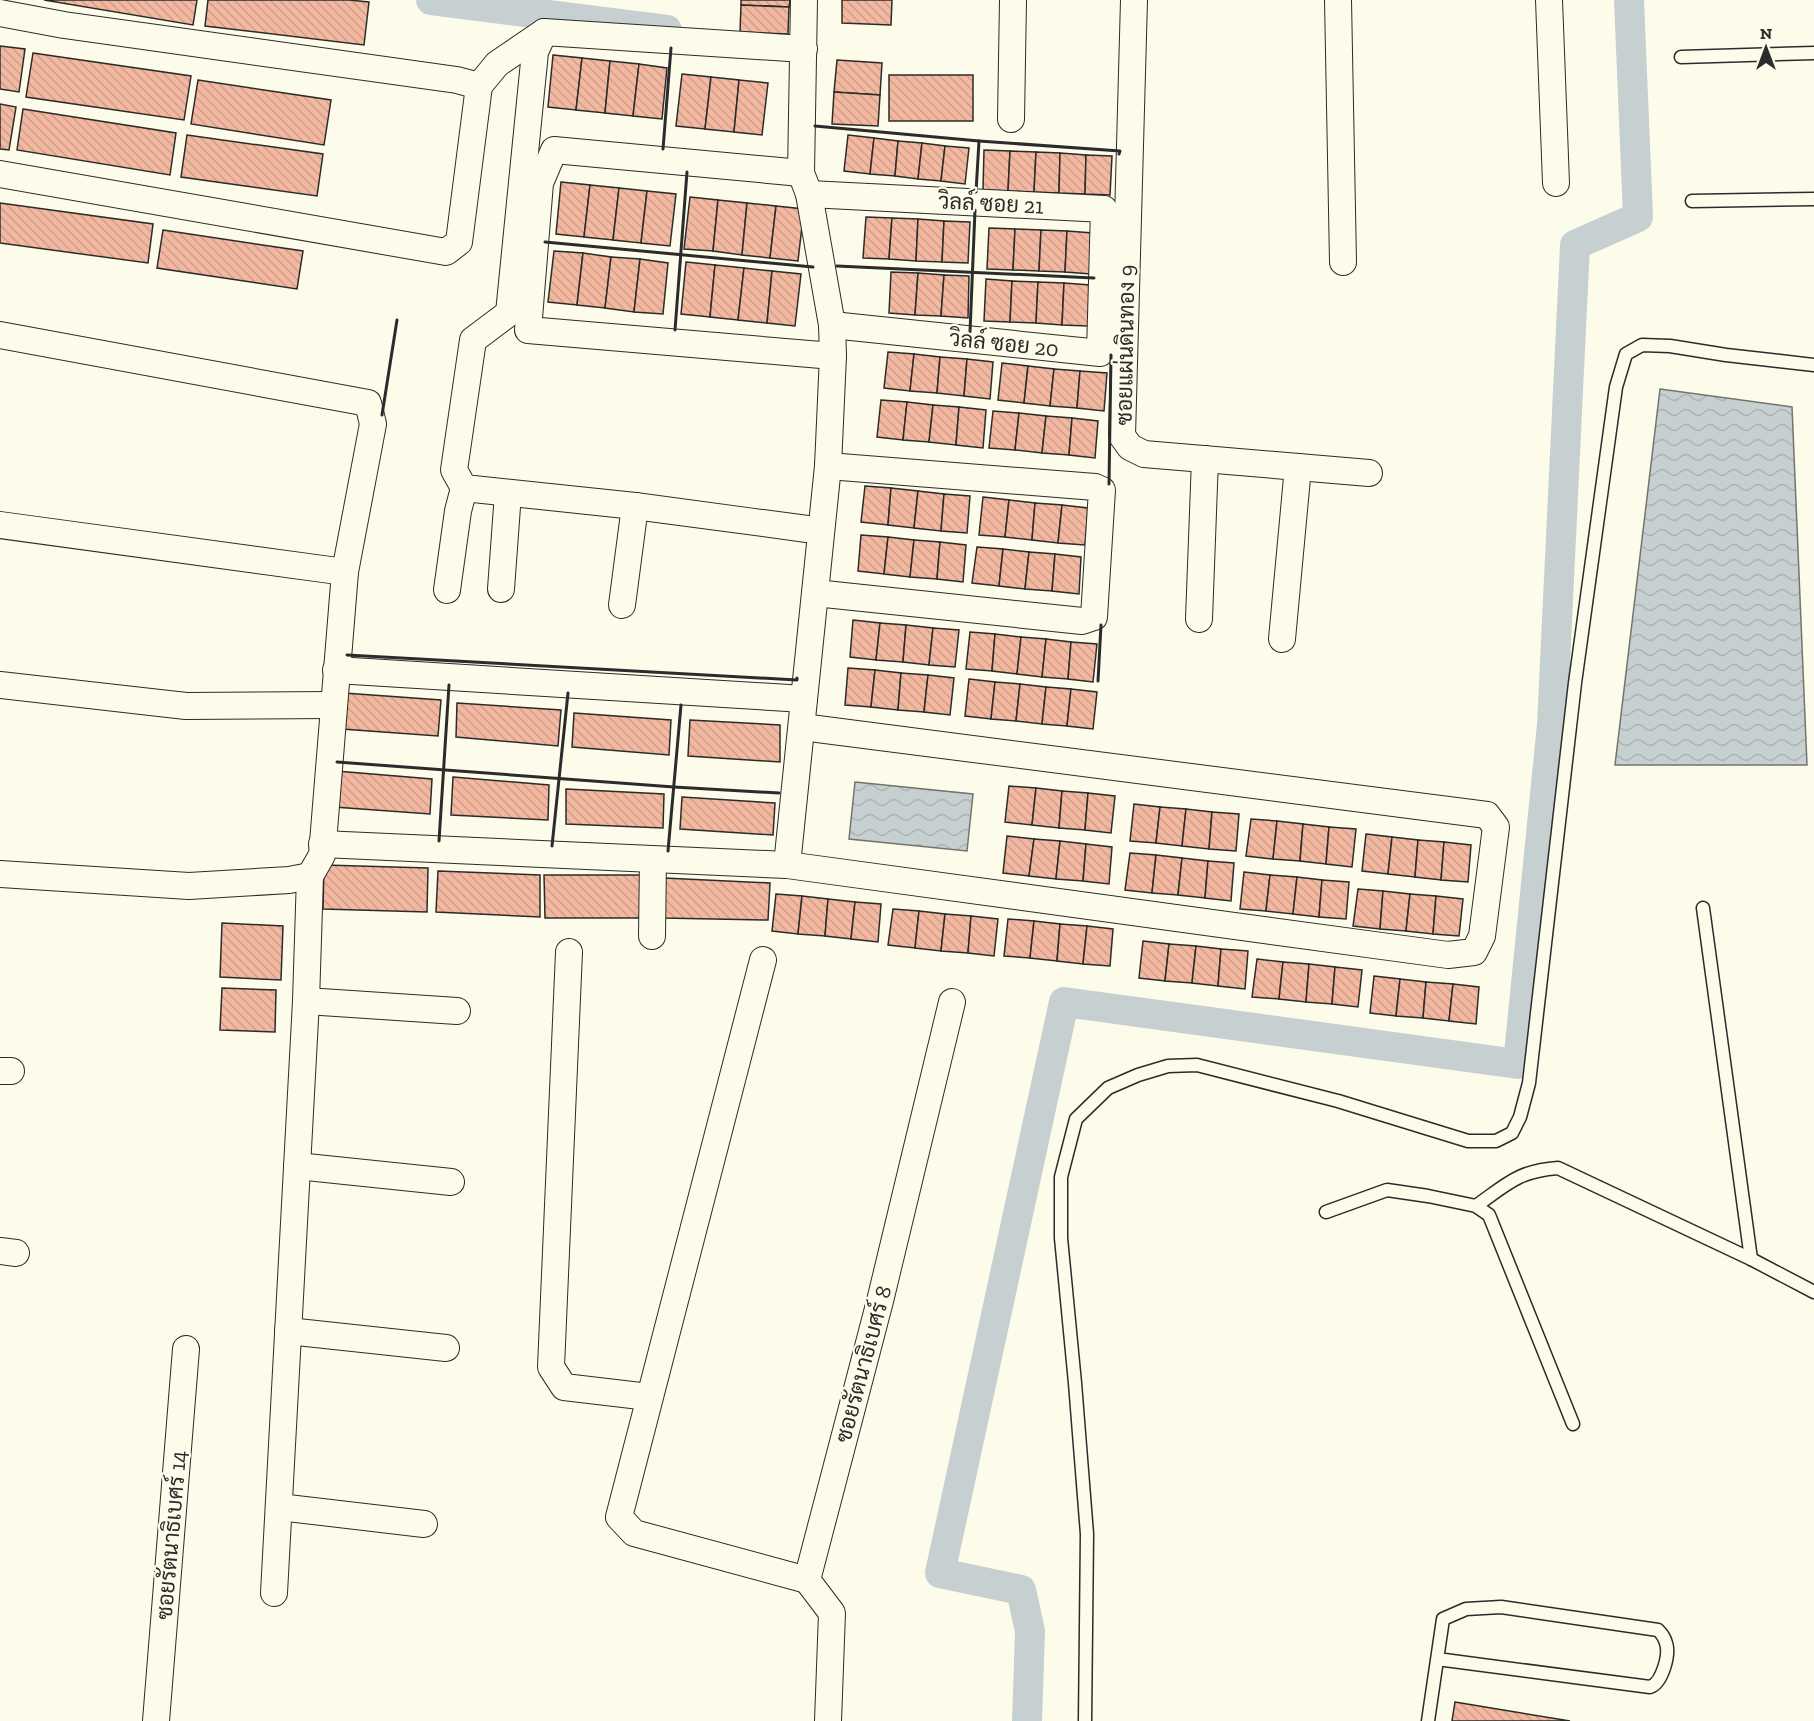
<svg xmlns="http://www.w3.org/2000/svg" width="1814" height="1721" font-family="'Zilla Slab',Sarabun,serif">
<defs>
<pattern id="water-waves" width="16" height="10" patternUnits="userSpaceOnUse" patternTransform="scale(1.5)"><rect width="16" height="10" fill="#c7d0d0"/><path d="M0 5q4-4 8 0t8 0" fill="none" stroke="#abb3b3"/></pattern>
<pattern id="building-back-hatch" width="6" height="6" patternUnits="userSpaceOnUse" patternTransform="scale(1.5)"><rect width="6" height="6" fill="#f2b8a0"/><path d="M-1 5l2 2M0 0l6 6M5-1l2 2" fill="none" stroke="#d09e8a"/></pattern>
</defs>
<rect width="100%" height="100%" fill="#fdfbea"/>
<g fill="url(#water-waves)" stroke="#74746e" stroke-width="1.5">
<path d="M1660,389L1792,407L1807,765H1615Z"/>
<path d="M855,782L973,794L967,851L849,839Z"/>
</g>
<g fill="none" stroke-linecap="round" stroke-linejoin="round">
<g stroke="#c7d0d0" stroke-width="30">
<path d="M431,0L667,30"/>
<path d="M1027,1721L1030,1631L1021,1590L940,1573L1064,1002L1518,1064L1552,725L1575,245L1638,217L1629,0"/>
</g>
</g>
<g fill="url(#building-back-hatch)" stroke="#2b2b2b" stroke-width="1.5">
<path d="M44,0H197L193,25Z"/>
<path d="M208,0H349L369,2L364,45L205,26Z"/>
<path d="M741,0H790L789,7L741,5Z"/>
<path d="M842,0H892L891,25L842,23Z"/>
<path d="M741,5L789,7L788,34L740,32Z"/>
<path d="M0,46L25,49L19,92L0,89Z"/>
<path d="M33,53L191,76L184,120L26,97Z"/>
<path d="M553,55L582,58L576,110L548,107Z"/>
<path d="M582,58L610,61L605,113L576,110Z"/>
<path d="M837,60L882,63L880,95L834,92Z"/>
<path d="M610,61L639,64L633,116L605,113Z"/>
<path d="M639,64L667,68L662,119L633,116Z"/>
<path d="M682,74L711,77L705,129L676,126Z"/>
<rect x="889" y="75" width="84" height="46"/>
<path d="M711,77L739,80L734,132L705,129Z"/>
<path d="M198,80L331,100L324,145L191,124Z"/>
<path d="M739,80L768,83L762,135L734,132Z"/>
<path d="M834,92L880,95L878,126L832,124Z"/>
<path d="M0,104L16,107L9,150L0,149Z"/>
<path d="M23,109L176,133L170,175L17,150Z"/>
<path d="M187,135L323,154L317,196L181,177Z"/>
<path d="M848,135L874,138L870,174L844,171Z"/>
<path d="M874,138L898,141L895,176L870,174Z"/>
<path d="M898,141L922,143L918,179L895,176Z"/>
<path d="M922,143L945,146L941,181L918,179Z"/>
<path d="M945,146L969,148L965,184L941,181Z"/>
<path d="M984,150L1010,151L1008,191L983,190Z"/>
<path d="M1010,151L1036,152L1034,192L1008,191Z"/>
<path d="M1036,152L1060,153L1059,193L1034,192Z"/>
<path d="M1060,153L1086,155L1085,194L1059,193Z"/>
<path d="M1086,155L1112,156L1110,195L1085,194Z"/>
<path d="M561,182L590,185L584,237L556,234Z"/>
<path d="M590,185L619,188L613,240L584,237Z"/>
<path d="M619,188L647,191L641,243L613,240Z"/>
<path d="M647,191L676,194L670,246L641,243Z"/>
<path d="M690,197L718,200L713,251L684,249Z"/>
<path d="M718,200L747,203L742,255L713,251Z"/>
<path d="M0,203L153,224L148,263L0,243Z"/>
<path d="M747,203L776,206L770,258L742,255Z"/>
<path d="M776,206L804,209L798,261L770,258Z"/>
<path d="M866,217L892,218L889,259L863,258Z"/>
<path d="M892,218L918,219L916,261L889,259Z"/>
<path d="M918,219L944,221L942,262L916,261Z"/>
<path d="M944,221L970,222L968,263L942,262Z"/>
<path d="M989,228L1015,229L1013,270L987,269Z"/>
<path d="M1015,229L1041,230L1039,271L1013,270Z"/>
<path d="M163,230L303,251L297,289L157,268Z"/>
<path d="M1041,230L1067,231L1065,272L1039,271Z"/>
<path d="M1067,231L1093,233L1091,274L1065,272Z"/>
<path d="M554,251L583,253L577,305L548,302Z"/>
<path d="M583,253L611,257L605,308L577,305Z"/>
<path d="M611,257L640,259L634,312L605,308Z"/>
<path d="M640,259L668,263L663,314L634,312Z"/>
<path d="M686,262L715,265L710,317L681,314Z"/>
<path d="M715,265L744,268L738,320L710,317Z"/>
<path d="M744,268L772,271L767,323L738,320Z"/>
<path d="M772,271L801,274L795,326L767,323Z"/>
<path d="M891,272L918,273L915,315L889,313Z"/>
<path d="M918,273L944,275L941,316L915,315Z"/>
<path d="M944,275L969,276L968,318L941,316Z"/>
<path d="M986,279L1012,281L1010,322L984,321Z"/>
<path d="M1012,281L1038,282L1036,323L1010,322Z"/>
<path d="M1038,282L1064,283L1062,325L1036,323Z"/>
<path d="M1064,283L1090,285L1088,326L1062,325Z"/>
<path d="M888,352L914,354L910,391L884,388Z"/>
<path d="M914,354L940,357L937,393L910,391Z"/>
<path d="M940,357L967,359L964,396L937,393Z"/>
<path d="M967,359L993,362L990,399L964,396Z"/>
<path d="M1002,363L1028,366L1024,403L998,400Z"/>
<path d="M1028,366L1054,369L1050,406L1024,403Z"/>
<path d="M1054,369L1080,371L1077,408L1050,406Z"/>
<path d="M1080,371L1107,373L1104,411L1077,408Z"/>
<path d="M881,400L907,402L903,440L877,437Z"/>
<path d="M907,402L933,405L929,442L903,440Z"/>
<path d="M933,405L959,407L956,445L929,442Z"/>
<path d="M959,407L986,410L983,448L956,445Z"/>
<path d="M993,411L1019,413L1015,450L989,448Z"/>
<path d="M1019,413L1046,416L1042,453L1015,450Z"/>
<path d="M1046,416L1072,418L1069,455L1042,453Z"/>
<path d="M1072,418L1098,421L1095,458L1069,455Z"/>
<path d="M865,486L891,488L888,525L861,522Z"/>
<path d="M891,488L918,491L914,528L888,525Z"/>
<path d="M918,491L944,494L941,531L914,528Z"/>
<path d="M944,494L970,496L967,533L941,531Z"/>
<path d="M983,497L1009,500L1005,537L979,535Z"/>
<path d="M1009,500L1035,503L1032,540L1005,537Z"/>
<path d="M1035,503L1062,505L1058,543L1032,540Z"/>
<path d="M1062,505L1088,508L1085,545L1058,543Z"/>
<path d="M861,535L888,537L884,574L858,571Z"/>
<path d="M888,537L914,540L910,577L884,574Z"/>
<path d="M914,540L940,542L937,579L910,577Z"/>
<path d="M940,542L966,545L963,582L937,579Z"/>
<path d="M977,547L1003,549L999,586L972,583Z"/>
<path d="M1003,549L1029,552L1025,589L999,586Z"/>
<path d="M1029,552L1055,554L1052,591L1025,589Z"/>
<path d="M1055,554L1081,557L1079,594L1052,591Z"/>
<path d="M853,620L880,623L876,660L850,657Z"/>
<path d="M880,623L906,625L903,662L876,660Z"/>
<path d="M906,625L933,628L929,665L903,662Z"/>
<path d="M933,628L959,630L955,667L929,665Z"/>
<path d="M970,632L995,634L992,671L966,669Z"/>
<path d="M995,634L1021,637L1017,674L992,671Z"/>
<path d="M1021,637L1046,639L1042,677L1017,674Z"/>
<path d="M1046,639L1071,642L1068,679L1042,677Z"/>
<path d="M1071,642L1097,644L1093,682L1068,679Z"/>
<path d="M848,668L875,670L871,707L845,705Z"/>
<path d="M875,670L901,673L898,710L871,707Z"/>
<path d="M901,673L928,675L924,712L898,710Z"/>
<path d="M928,675L954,678L950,715L924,712Z"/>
<path d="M969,679L995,682L991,719L965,716Z"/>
<path d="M995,682L1020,684L1016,721L991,719Z"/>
<path d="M1020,684L1046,687L1042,724L1016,721Z"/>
<path d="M1046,687L1071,689L1067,726L1042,724Z"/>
<path d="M1071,689L1097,692L1093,729L1067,726Z"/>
<path d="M344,693L441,700L438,736L342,729Z"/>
<path d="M457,703L561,710L558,746L456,737Z"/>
<path d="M574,713L671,720L669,755L572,747Z"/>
<path d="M690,720L780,725V762L688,756Z"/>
<path d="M336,771L432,779L430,814L334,807Z"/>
<path d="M453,777L549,785L548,820L451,815Z"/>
<path d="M1009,786L1036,788L1032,825L1005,822Z"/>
<path d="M1036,788L1062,791L1059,828L1032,825Z"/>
<path d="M566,789L664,794L663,828L566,824Z"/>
<path d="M1062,791L1088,793L1085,830L1059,828Z"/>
<path d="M1088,793L1115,796L1111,833L1085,830Z"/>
<path d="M682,797L775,803L773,835L680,829Z"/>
<path d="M1134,804L1160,807L1156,843L1130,841Z"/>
<path d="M1160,807L1186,809L1182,846L1156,843Z"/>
<path d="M1186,809L1212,812L1209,849L1182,846Z"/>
<path d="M1212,812L1239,814L1236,851L1209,849Z"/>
<path d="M1251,819L1277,821L1273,859L1246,856Z"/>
<path d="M1277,821L1303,824L1300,861L1273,859Z"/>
<path d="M1303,824L1329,827L1326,864L1300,861Z"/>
<path d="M1329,827L1356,829L1352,867L1326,864Z"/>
<path d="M1366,834L1392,837L1388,874L1362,871Z"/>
<path d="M1007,836L1034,839L1029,876L1003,873Z"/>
<path d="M1392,837L1418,840L1415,877L1388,874Z"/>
<path d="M1034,839L1060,841L1056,879L1029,876Z"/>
<path d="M1418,840L1444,842L1441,880L1415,877Z"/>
<path d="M1060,841L1086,844L1083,881L1056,879Z"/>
<path d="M1444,842L1471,845L1468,882L1441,880Z"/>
<path d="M1086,844L1112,847L1109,884L1083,881Z"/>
<path d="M1130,853L1156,855L1152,893L1125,890Z"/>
<path d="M1156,855L1182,858L1178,895L1152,893Z"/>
<path d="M1182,858L1208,861L1205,898L1178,895Z"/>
<path d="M1208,861L1234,863L1231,901L1205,898Z"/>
<path d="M324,865L428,868L427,912L323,909Z"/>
<path d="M438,871L540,875V917L436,912Z"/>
<path d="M1244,872L1270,875L1266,911L1240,909Z"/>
<path d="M544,875H647V918H545Z"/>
<path d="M1270,875L1297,877L1293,914L1266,911Z"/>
<path d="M1297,877L1322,880L1319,917L1293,914Z"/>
<path d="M664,878L770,883L768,920L663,918Z"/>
<path d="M1322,880L1349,882L1346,919L1319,917Z"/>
<path d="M1358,889L1383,891L1380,929L1353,926Z"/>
<path d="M1383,891L1410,894L1406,931L1380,929Z"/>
<path d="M776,894L802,896L798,934L772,931Z"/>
<path d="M1410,894L1436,896L1433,934L1406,931Z"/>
<path d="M802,896L828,899L825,936L798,934Z"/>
<path d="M1436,896L1463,899L1459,936L1433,934Z"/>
<path d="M828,899L855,902L851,939L825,936Z"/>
<path d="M855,902L881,904L878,942L851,939Z"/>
<path d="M893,909L919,911L915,948L888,945Z"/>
<path d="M919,911L945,914L941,951L915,948Z"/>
<path d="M945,914L971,916L968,953L941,951Z"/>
<path d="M971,916L998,919L994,956L968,953Z"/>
<path d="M1008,919L1034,921L1030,958L1004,956Z"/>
<path d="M1034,921L1060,924L1057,961L1030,958Z"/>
<path d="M222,923L283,926L281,980L220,977Z"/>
<path d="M1060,924L1087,926L1083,964L1057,961Z"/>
<path d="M1087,926L1113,929L1110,966L1083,964Z"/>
<path d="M1143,941L1169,944L1165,981L1139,978Z"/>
<path d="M1169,944L1196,946L1192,983L1165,981Z"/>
<path d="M1196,946L1221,949L1218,986L1192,983Z"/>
<path d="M1221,949L1248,951L1245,989L1218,986Z"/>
<path d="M1257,959L1283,962L1279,999L1252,997Z"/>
<path d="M1283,962L1309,964L1306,1002L1279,999Z"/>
<path d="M1309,964L1335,967L1332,1004L1306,1002Z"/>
<path d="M1335,967L1362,970L1358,1007L1332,1004Z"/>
<path d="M1374,976L1400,979L1396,1016L1370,1013Z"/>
<path d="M1400,979L1426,982L1423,1018L1396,1016Z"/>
<path d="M1426,982L1453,984L1449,1021L1423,1018Z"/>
<path d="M1453,984L1479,987L1476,1024L1449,1021Z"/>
<path d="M222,988L276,990L275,1032L220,1030Z"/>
<path d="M1455,1702L1570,1721H1452Z"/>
</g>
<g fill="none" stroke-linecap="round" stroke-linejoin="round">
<g stroke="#2b2b2b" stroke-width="15">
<g id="lane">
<path d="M1681,57L1814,53"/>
<path d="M1692,201L1814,199"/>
<path d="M1703,908L1751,1259"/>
<path d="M1476,1206C1507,1184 1518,1171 1558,1168L1751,1259L1814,1292"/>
<path d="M1326,1212L1387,1190L1428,1196L1476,1206L1489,1215L1573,1424"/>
<path d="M1085,1721L1087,1534L1075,1383L1061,1238V1177L1076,1119L1108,1088L1138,1075L1168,1066L1197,1065L1338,1101L1468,1141H1496L1512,1133L1520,1117L1529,1083L1575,683L1616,387L1626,354L1642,345L1670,346L1726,355L1814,365"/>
<path d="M1428,1721L1443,1619L1466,1609L1501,1607L1658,1630C1661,1633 1665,1639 1666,1643C1670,1655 1662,1683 1650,1687L1437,1659"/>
</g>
</g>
<g stroke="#2b2b2b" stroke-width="28">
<g id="street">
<path d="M1134,0L1122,436L1130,447L1144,454L1369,473"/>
<path d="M1338,0L1343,262"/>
<path d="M1549,0L1556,183"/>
<path d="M0,13L64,25L457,80L479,86"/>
<path d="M804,49L544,32L535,52L509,313L473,340L454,470L464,488L635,506L807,529"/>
<path d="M1011,119L1013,0"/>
<path d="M801,173L554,150L540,183L528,330L833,356"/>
<path d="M0,174L446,252L459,242L479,86L497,64L544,32"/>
<path d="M809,194L1104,209L1100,353L832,325"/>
<path d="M0,335L368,403L373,424L345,572L322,855L310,876L306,1001L274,1593"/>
<path d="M0,525L345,572"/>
<path d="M501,589L508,493"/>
<path d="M447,590L458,511L464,488"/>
<path d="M815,593L1082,621L1094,617L1102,490L1095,487L828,466"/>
<path d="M622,605L635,506"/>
<path d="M1199,619L1205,459"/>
<path d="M1282,639L1298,467"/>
<path d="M336,670L804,699"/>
<path d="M0,685L186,706L333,705"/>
<path d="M322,844L787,865L1448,955L1474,952L1482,936L1496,827L1487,815L802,727"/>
<path d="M787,865L828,466L833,356L832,325L809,194L801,173L804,0"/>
<path d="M0,874L189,886L289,880L310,876"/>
<path d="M652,936L653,860"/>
<path d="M569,952L551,1367L564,1387L649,1397"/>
<path d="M763,960L619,1517L634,1533L807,1580"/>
<path d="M306,1001L457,1011"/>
<path d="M0,1071H11"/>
<path d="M297,1166L451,1182"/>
<path d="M0,1251L16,1253"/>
<path d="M288,1331L446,1348"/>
<path d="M279,1507L424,1524"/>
<path d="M156,1721L186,1349"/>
<path d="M828,1721L832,1613L807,1580L880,1301L952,1002"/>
</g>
</g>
<use href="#lane" stroke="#fdfbea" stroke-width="12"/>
<use href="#street" stroke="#fdfbea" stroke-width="26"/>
<g stroke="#2b2b2b" stroke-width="3">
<path d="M815,126L979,141L1120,151L1119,154"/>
<path d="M663,149L671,48"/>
<path d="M976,192L979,141"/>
<path d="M545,242L813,267"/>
<path d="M837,266L1094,278"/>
<path d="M675,330L687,172"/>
<path d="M970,332L975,210"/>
<path d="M382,415L397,320"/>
<path d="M1109,484L1111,355"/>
<path d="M347,655L797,680V678"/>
<path d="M1098,681L1101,625"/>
<path d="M337,762L674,787L779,793"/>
<path d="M439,841L449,685"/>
<path d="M552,846L568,693"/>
<path d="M668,851L681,705"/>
</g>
</g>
<g text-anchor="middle" stroke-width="4.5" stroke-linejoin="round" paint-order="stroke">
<g font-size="22" fill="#2b2b2b" stroke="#fdfbea">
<text transform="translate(991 203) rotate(3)" y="8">วิลล์ ซอย 21</text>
<text transform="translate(1004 343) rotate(6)" y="8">วิลล์ ซอย 20</text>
<text transform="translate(1125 345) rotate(-89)" y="8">ซอยแผ่นดินทอง 9</text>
<text transform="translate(863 1364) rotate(-75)" y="8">ซอยรัตนาธิเบศร์ 8</text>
<text transform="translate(171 1535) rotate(-85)" y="8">ซอยรัตนาธิเบศร์ 14</text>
</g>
</g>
<g transform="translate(1766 48)" stroke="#fdfbea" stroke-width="4.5" paint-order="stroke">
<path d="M0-4.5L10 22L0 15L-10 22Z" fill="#2b2b2b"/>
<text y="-9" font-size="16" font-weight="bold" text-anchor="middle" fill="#2b2b2b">N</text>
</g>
</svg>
